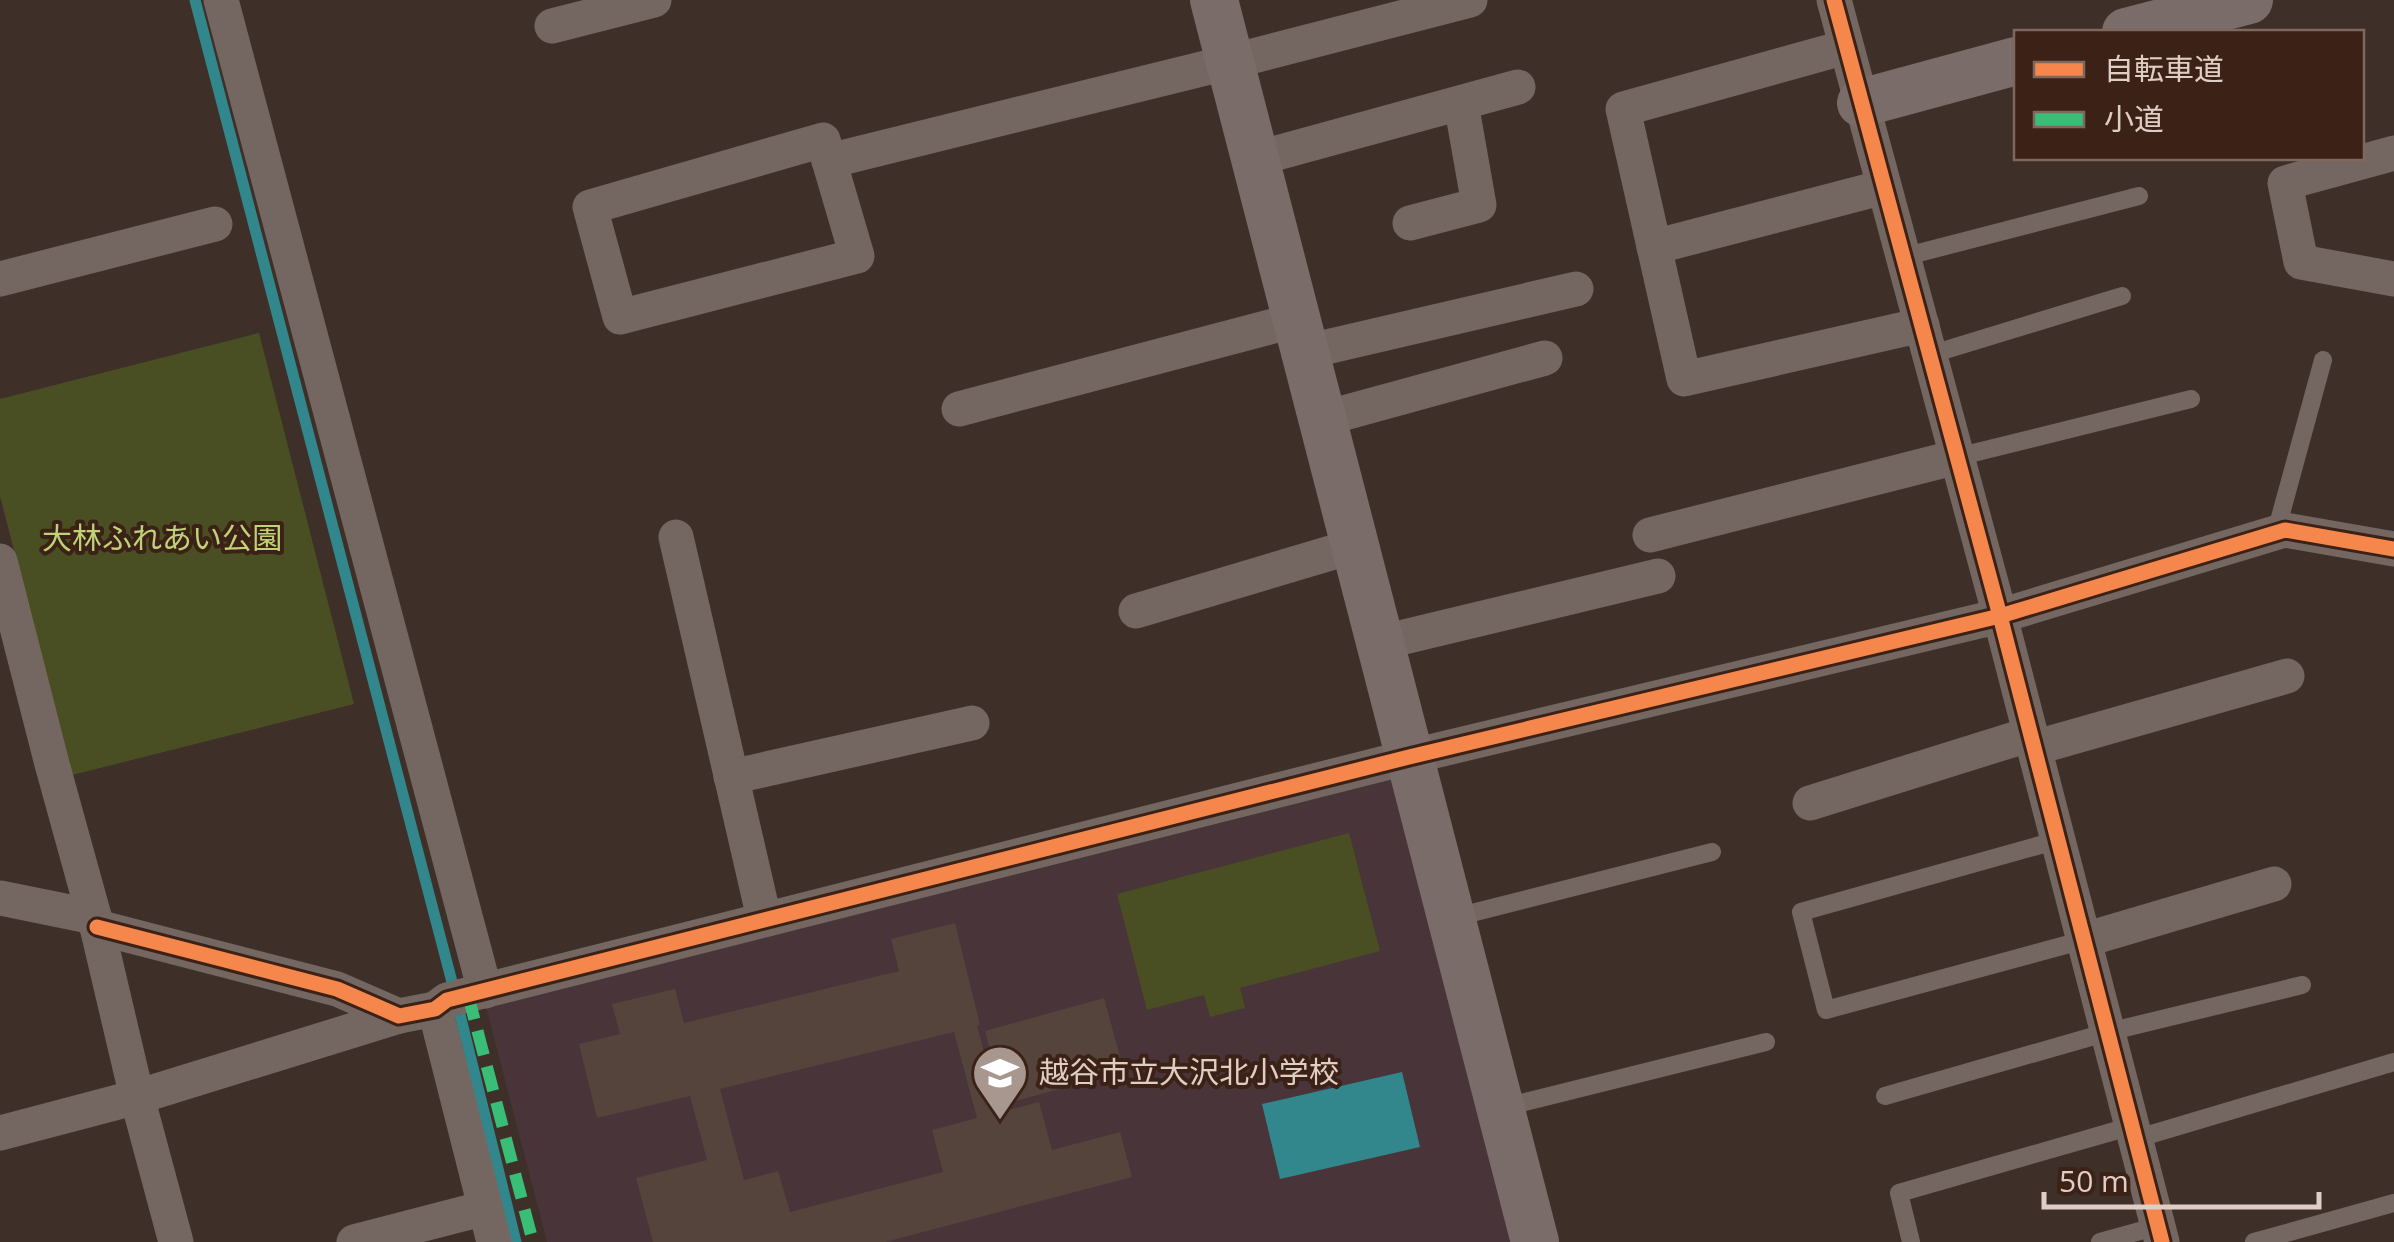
<svg xmlns="http://www.w3.org/2000/svg" width="2394" height="1242" font-family="'Open Sans','Noto Sans JP',sans-serif">
<rect width="100%" height="100%" fill="#3e3029"/>
<path fill="#483439" d="M1392,766L1514,1242H547L485,1003Z"/>
<g fill="#494f23">
<path d="M259,333L354,704L72,775L0,496V399Z"/>
<path d="M1349,833L1380,951L1240,988L1245,1008L1210,1017L1204,995L1147,1010L1117,894Z"/>
</g>
<path fill="#32878d" d="M1402,1072L1420,1147L1280,1179L1262,1104Z"/>
<g fill="none" stroke-linecap="round" stroke-linejoin="round">
<path stroke="#32878d" stroke-width="11" d="M195,0L452,982L516,1242"/>
</g>
<g fill="#55443c" fill-rule="evenodd">
<path d="M955,923L980,1025L977,1026L1000,1112L1039,1102L1052,1150L1120,1132L1132,1177L885,1242H653L636,1178L707,1160L690,1096L597,1118L579,1044L620,1034L612,1004L675,989L684,1023L899,971L891,939ZM954,1032L977,1118L932,1130L943,1172L790,1212L778,1171L744,1180L720,1089Z"/>
<path d="M1104,998L1124,1071L1005,1104L985,1031Z"/>
</g>
<g fill="none" stroke-linecap="round" stroke-linejoin="round">
<g stroke="#746762" stroke-width="18">
<path d="M1903,257L2139,196"/>
<path d="M1929,355L2122,296"/>
<path d="M1957,457L2191,399"/>
<path d="M2276,532L2323,360"/>
<path d="M2058,840L1801,912L1826,1010L2084,940"/>
<path d="M1452,918L1712,852"/>
<path d="M1885,1096L2108,1032L2302,985"/>
<path d="M1501,1108L1766,1042"/>
<path d="M2135,1139L2394,1062"/>
<path d="M1911,1242L1899,1193L2132,1126"/>
<path d="M2100,1242L2158,1226"/>
<path d="M2254,1242L2394,1203"/>
</g>
<g stroke="#746762" stroke-width="35">
<path d="M221,0L485,991"/>
<path d="M1834,0L2000,616L2162,1242"/>
<path d="M552,26L654,0"/>
<path d="M1846,47L1623,109L1684,379L1922,325"/>
<path d="M823,140L857,256L620,317L590,207Z"/>
<path d="M2394,153L2285,183L2301,262L2394,279"/>
<path d="M1255,159L1518,87"/>
<path d="M829,161L1230,62L1470,0"/>
<path d="M1410,223L1479,205L1461,103"/>
<path d="M1654,247L1884,187"/>
<path d="M0,279L215,224"/>
<path d="M1305,352L1576,289"/>
<path d="M959,409L1296,320"/>
<path d="M1322,419L1545,358"/>
<path d="M1650,535L1957,457"/>
<path d="M676,537L764,918"/>
<path d="M0,561L52,764L97,927L137,1097L176,1242"/>
<path d="M1136,611L1354,546"/>
<path d="M1379,643L1658,576"/>
<path d="M2034,748L2287,676"/>
<path d="M731,777L972,723"/>
<path d="M1810,803L2031,734"/>
<path d="M0,898L94,917"/>
<path d="M97,927L337,989L399,1016L435,1009L447,1000L1409,757L2000,616L2285,530L2394,549"/>
<path d="M2084,940L2274,884"/>
<path d="M435,1009L494,1242"/>
<path d="M0,1133L137,1097L399,1016"/>
<path d="M354,1242L485,1208"/>
</g>
<g stroke="#7a6c68" stroke-width="48">
<path d="M1214,0L1535,1242"/>
<path d="M2126,32L2249,0"/>
<path d="M1861,103L2016,61"/>
</g>
<path stroke="#3abd76" stroke-width="12" stroke-dasharray="25 12" stroke-linecap="butt" d="M468,995L533,1242"/>
<g stroke="#3c2216" stroke-width="21">
<g id="cycleway">
<path d="M1834,0L2000,616L2162,1242"/>
<path d="M97,927L337,989L399,1016L435,1009L447,1000L1409,757L2000,616L2285,530L2394,549"/>
</g>
</g>
<use href="#cycleway" stroke="#f5874c" stroke-width="15"/>
</g>
<defs>
<g id="school-pin" transform="scale(2.875)"><path d="M0 17L-7.5 6A9.5 9.5 0 1 1 7.5 6Z" fill="#a7978f" stroke="#3c2216"/><path d="M0-5L7-2L0 1L-7-2ZM-4 1L0 2.5L4 1V4Q0 6-4 4Z" fill="#fff"/></g>
</defs>
<g fill-rule="evenodd">
<use href="#school-pin" x="1000" y="1073"/>
</g>
<g text-anchor="middle" stroke-width="8" stroke-linejoin="round" paint-order="stroke">
<g font-size="30" fill="#bfd278" stroke="#3c2216">
<text x="162" y="549">大林ふれあい公園</text>
</g>
<g font-size="30" fill="#e0cec6" stroke="#3c2216" text-anchor="start">
<text x="1039" y="1083">越谷市立大沢北小学校</text>
</g>
</g>
<rect x="2014" y="30" width="350" height="130" fill="#3c2216" stroke="#7e675c" stroke-width="2.5"/>
<rect x="2034" y="62" width="50" height="15" fill="#f5874c" stroke="#7e675c" stroke-width="2.5"/>
<text x="2104" y="80" font-size="30" fill="#e0cec6">自転車道</text>
<rect x="2034" y="112" width="50" height="15" fill="#3abd76" stroke="#7e675c" stroke-width="2.5"/>
<text x="2104" y="130" font-size="30" fill="#e0cec6">小道</text>
<path d="M2044 1192v15h275v-15" fill="none" stroke="#e0cec6" stroke-width="5"/>
<text x="2059" y="1192" font-size="30" fill="#e0cec6" stroke="#3c2216" stroke-width="8" paint-order="stroke">50 m</text>
</svg>
